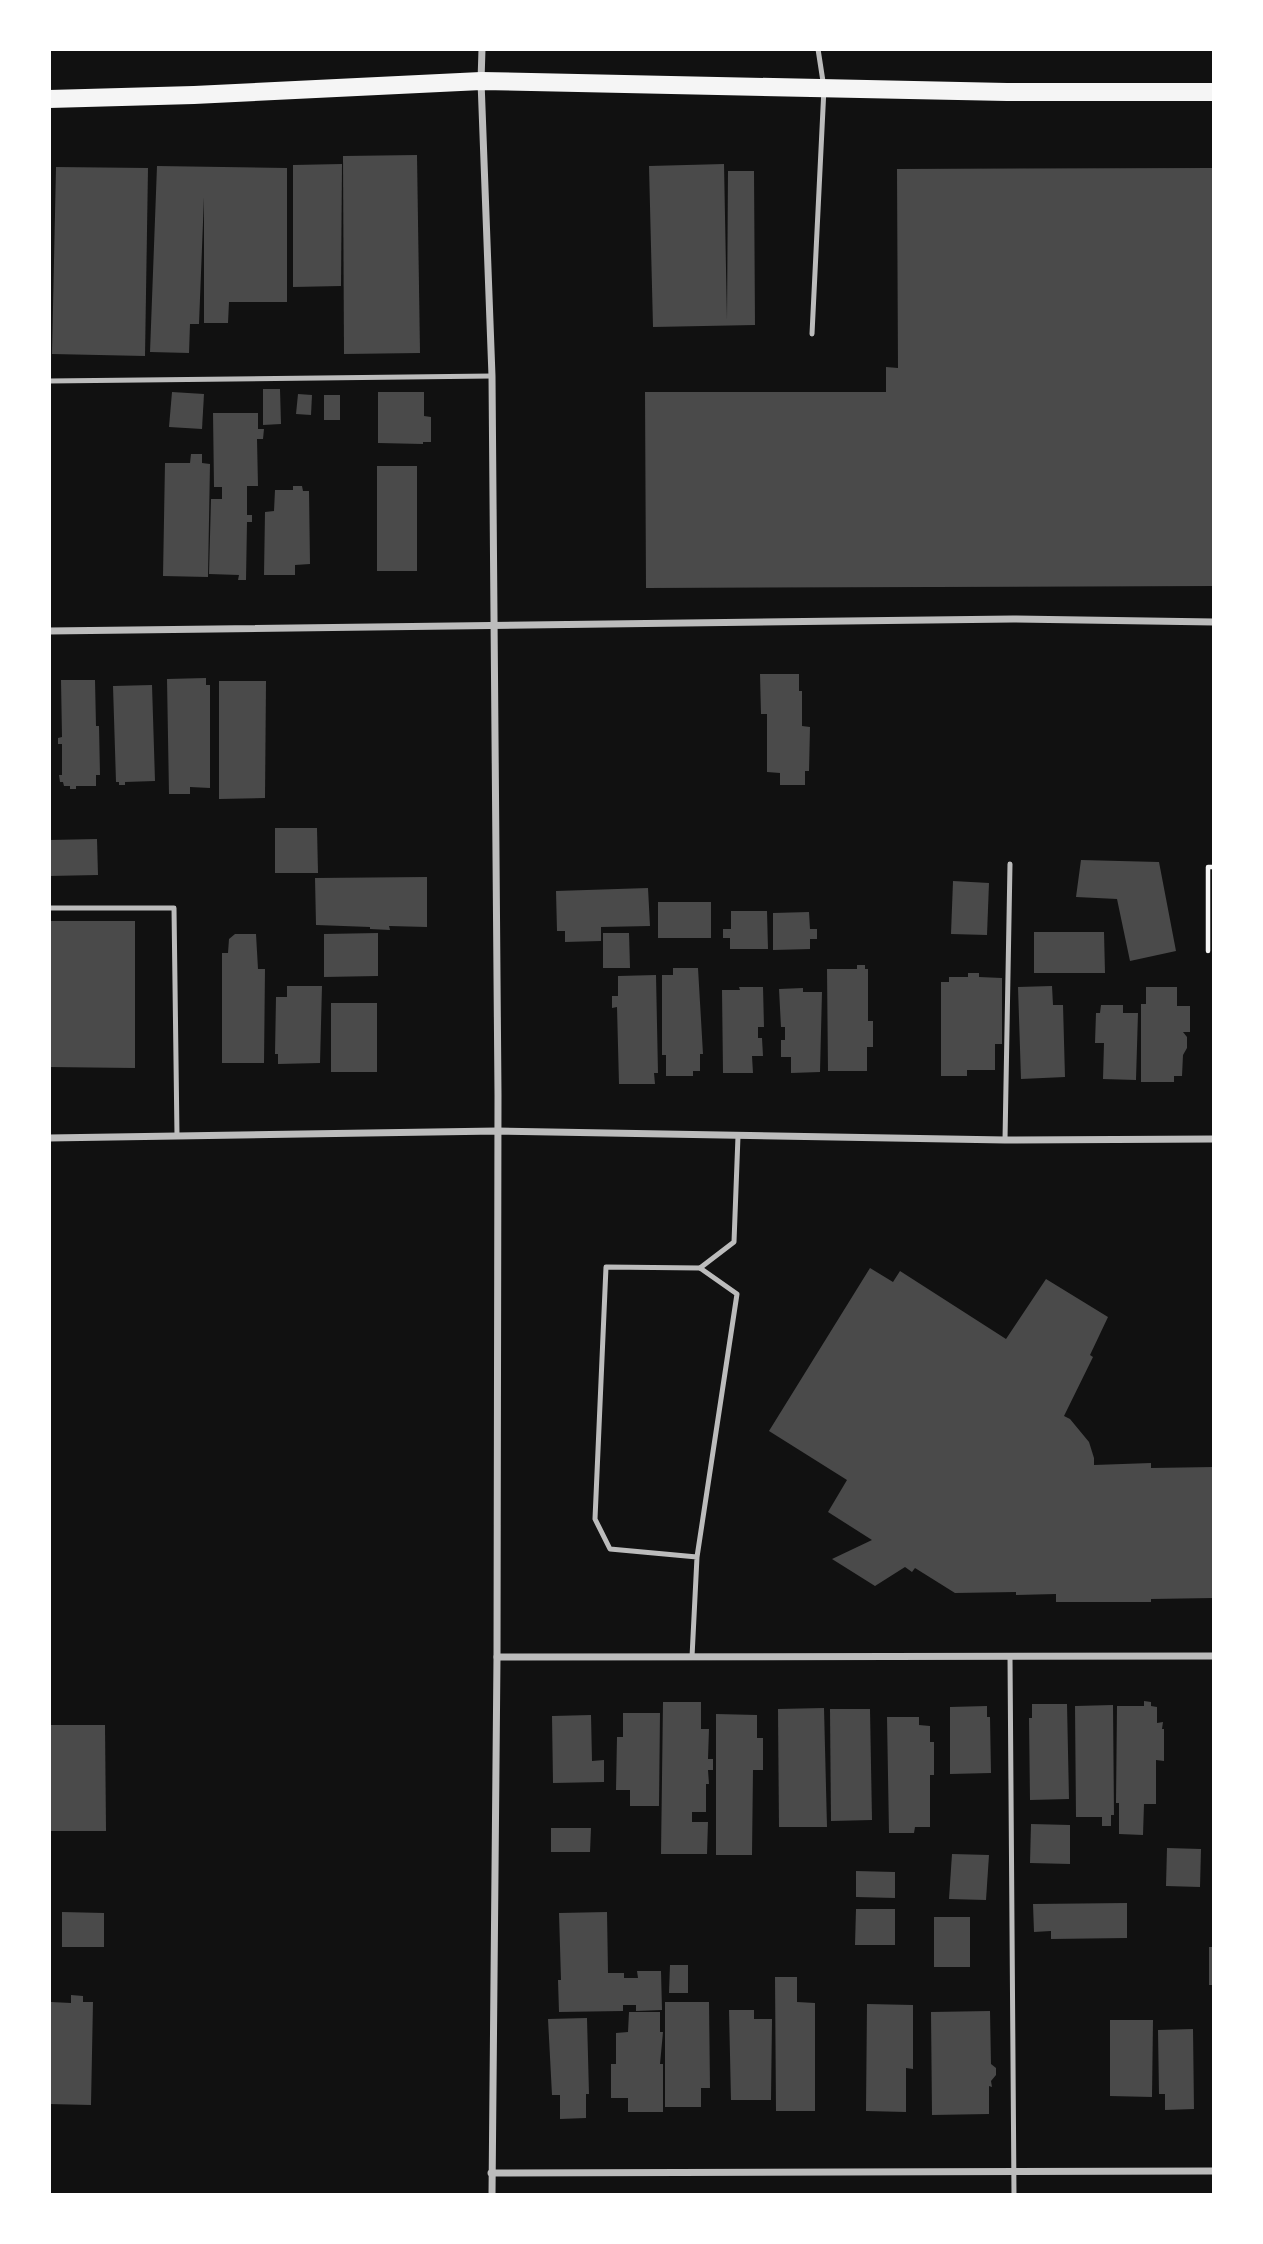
<svg xmlns="http://www.w3.org/2000/svg" width="1263" height="2244" font-family="'Fira Sans Condensed',sans-serif">
<rect width="100%" height="100%" fill="#111"/>
<g fill="#4a4a4a">
<path d="M417,155L420,353L344,354L343,156Z"/>
<path d="M342,164L341,286L293,287V165Z"/>
<path d="M724,164L727,320L728,171H754L755,325L653,327L649,166Z"/>
<path d="M157,166L287,168V302H229L228,323H204V197L199,324H190L189,353L150,352Z"/>
<path d="M56,167L148,168L145,356L52,354Z"/>
<path d="M1214,168V586L646,588L645,392H886V367L898,368L897,169Z"/>
<path d="M263,389H280L281,424L263,425Z"/>
<path d="M172,392L204,394L202,429L169,427Z"/>
<path d="M378,392H424V416L431,417V442H423V444L378,443Z"/>
<path d="M298,394L312,395L311,415L296,414Z"/>
<rect x="324" y="395" width="16" height="25"/>
<path d="M213,413H258V429H264L263,439H257L258,486H247V515H252V522H247L246,580H238L239,575L209,574L211,499H222V487H214Z"/>
<path d="M191,454H202V463L210,464L208,577L163,576L165,463H190Z"/>
<rect x="377" y="466" width="40" height="105"/>
<path d="M293,486H302L303,491H309L310,564L295,565V575H264L265,512L274,511L275,490H293Z"/>
<path d="M760,674H799V691H802V726L810,727L809,771H805V785H780V773L767,772V714H761Z"/>
<path d="M206,678V685H210V788L190,787V794H169L167,679Z"/>
<path d="M61,680H95L96,726H99L100,775H96V786H76V789H70V786H64L63,782H60L59,775H62V744H58V738L62,737Z"/>
<path d="M219,681H266L265,798L219,799Z"/>
<path d="M152,685L155,781L125,782V785H119V782H116L113,686Z"/>
<path d="M275,828H317L318,873H275Z"/>
<path d="M97,839L98,875L49,876V840Z"/>
<path d="M1081,860L1159,862L1176,951L1130,961L1117,899L1076,897Z"/>
<path d="M427,877V927L389,926L390,930L370,929V927L316,925L315,878Z"/>
<path d="M953,881L989,883L987,935L951,934Z"/>
<path d="M648,888L650,926L601,927V941L565,942V931H557L556,891Z"/>
<rect x="658" y="902" width="53" height="36"/>
<path d="M731,911H767L768,949H730V938H723V929H731Z"/>
<path d="M809,912L810,929H817V939H810V949L773,950V913Z"/>
<path d="M49,921H135V1068L49,1067Z"/>
<path d="M1034,932H1104L1105,973H1034Z"/>
<path d="M378,933V976L324,977V934Z"/>
<path d="M603,933H629L630,968H603Z"/>
<path d="M235,934H256L258,969H265L264,1063H222V953H228L229,939Z"/>
<path d="M857,965H865V969H868V1021H873V1047H867V1071H828L827,969H857Z"/>
<path d="M673,968H698L703,1054H700V1071H693V1076H666V1055H662V975H673Z"/>
<path d="M968,973H979V977L1002,978V1044H995V1070H967V1076H941V982H949V977H968Z"/>
<path d="M656,975L658,1073H654L655,1084H619L617,1007L612,1008V996H618V976Z"/>
<path d="M287,986H322L320,1063L278,1064V1054H275L276,997H287Z"/>
<path d="M1052,986L1053,1005H1063L1065,1077L1021,1079L1018,987Z"/>
<path d="M739,987H763L764,1027H758V1038H762L763,1056H752L753,1073H723L722,990H740Z"/>
<path d="M1146,987H1177V1006H1190V1032H1183L1187,1037V1048L1183,1055L1182,1076H1174V1082H1141V1004H1146Z"/>
<path d="M803,988V992H822L820,1072L791,1073V1057H781V1040H785V1027H781L779,989Z"/>
<rect x="331" y="1003" width="46" height="69"/>
<path d="M1101,1005H1123V1013H1138L1136,1080L1103,1079L1104,1043H1095L1096,1013H1100Z"/>
<path d="M870,1268L893,1282L900,1271L1006,1339L1046,1279L1108,1317L1090,1355L1093,1357L1064,1416L1070,1419L1089,1442L1094,1458V1465L1151,1463V1468L1214,1467V1598L1151,1599V1602H1056V1594L1016,1595V1592L955,1593L915,1568L912,1572L905,1567L875,1586L832,1559L872,1540L828,1512L847,1480L769,1431Z"/>
<path d="M1144,1701L1151,1702V1706L1157,1707V1723L1163,1722L1162,1729H1164V1761L1156,1760V1804H1144L1143,1835L1119,1834V1803H1116L1117,1706H1144Z"/>
<path d="M663,1702H701V1729H709L708,1759H713V1770H708L709,1784H706V1812H692V1822H708L707,1854H661Z"/>
<path d="M1032,1704H1067L1069,1799L1030,1800L1029,1718H1032Z"/>
<path d="M1113,1705L1114,1815H1111V1826H1102V1817H1076L1075,1706Z"/>
<path d="M987,1706V1717H990L991,1773L950,1774V1707Z"/>
<path d="M824,1708L827,1827H779L778,1709Z"/>
<path d="M830,1709H870L872,1820L831,1821Z"/>
<path d="M623,1713H660L659,1806H630V1790H616L617,1737H623Z"/>
<path d="M716,1714L757,1715V1738H763V1770H753L752,1855H716Z"/>
<path d="M591,1715L592,1761L604,1760V1782L553,1783L552,1716Z"/>
<path d="M887,1717H919V1725L930,1726V1742H934V1775H930V1827H915L914,1833H889Z"/>
<path d="M49,1725H105L106,1831H49Z"/>
<path d="M1031,1824L1070,1825V1864L1030,1863Z"/>
<path d="M551,1828H591L590,1852H551Z"/>
<path d="M1167,1848L1201,1849L1200,1887L1166,1886Z"/>
<path d="M952,1854L989,1855L986,1900L949,1899Z"/>
<path d="M856,1871L895,1872V1898L856,1897Z"/>
<path d="M1127,1903V1938L1051,1939V1931L1034,1932L1033,1904Z"/>
<path d="M856,1909H895V1945H855Z"/>
<path d="M62,1912L104,1913V1947H62Z"/>
<path d="M607,1912L608,1973H624V1978H638L637,1971H661L662,2010L636,2011V2005H623V2011L559,2012L558,1980H561L559,1913Z"/>
<rect x="934" y="1917" width="36" height="50"/>
<rect x="1209" y="1947" width="5" height="38"/>
<path d="M670,1965H688V1993H669Z"/>
<path d="M775,1977H797V2002L815,2003V2111H776Z"/>
<path d="M71,1995L83,1996V2002H93L91,2105L49,2104L51,2002L71,2003Z"/>
<path d="M665,2002H709L710,2088H701V2107H665Z"/>
<path d="M867,2004L913,2005V2069L906,2068V2112L866,2111Z"/>
<path d="M729,2010H754V2019H772L771,2100H731Z"/>
<path d="M990,2011L991,2064L996,2068V2075L991,2081L992,2087L989,2086V2114L932,2115L931,2012Z"/>
<path d="M629,2012H660V2032H663L660,2064H663V2112H628V2098H611V2064H616V2033L628,2032Z"/>
<path d="M587,2018L589,2094H586V2118L560,2119V2095H552L548,2019Z"/>
<path d="M1110,2020H1153L1152,2097L1110,2096Z"/>
<path d="M1193,2029L1194,2109L1165,2110V2094H1159L1158,2030Z"/>
</g>
<g fill="none" stroke-linecap="round" stroke-linejoin="round">
<path stroke="#f5f5f5" stroke-width="4.5" d="M1208,951V867H1214"/>
<g stroke="#bcbcbc" stroke-width="5">
<path d="M812,334L824,88L818,49"/>
<path d="M49,381L492,376"/>
<path d="M49,908H174L177,1136"/>
<path d="M1005,1140L1010,864"/>
<path d="M700,1268L734,1242L738,1136"/>
<path d="M1010,1656L1014,2195"/>
<path d="M692,1657L697,1557L737,1294L700,1268L606,1267L595,1519L610,1549L697,1557"/>
</g>
<g stroke="#bcbcbc" stroke-width="7">
<path d="M482,49L481,81L492,376L498,1095L497,1657L492,2195"/>
<path d="M49,631L1013,619L1214,622"/>
<path d="M49,1138L497,1131L1005,1140L1214,1139"/>
<path d="M497,1657L1214,1656"/>
<path d="M491,2173L1214,2171"/>
</g>
<path stroke="#f5f5f5" stroke-width="18" d="M49,99L194,95L481,81L1007,92H1214"/>
</g>
<rect width="1263" height="2244" fill="none" stroke="#ffffff" stroke-width="102"/>
</svg>
